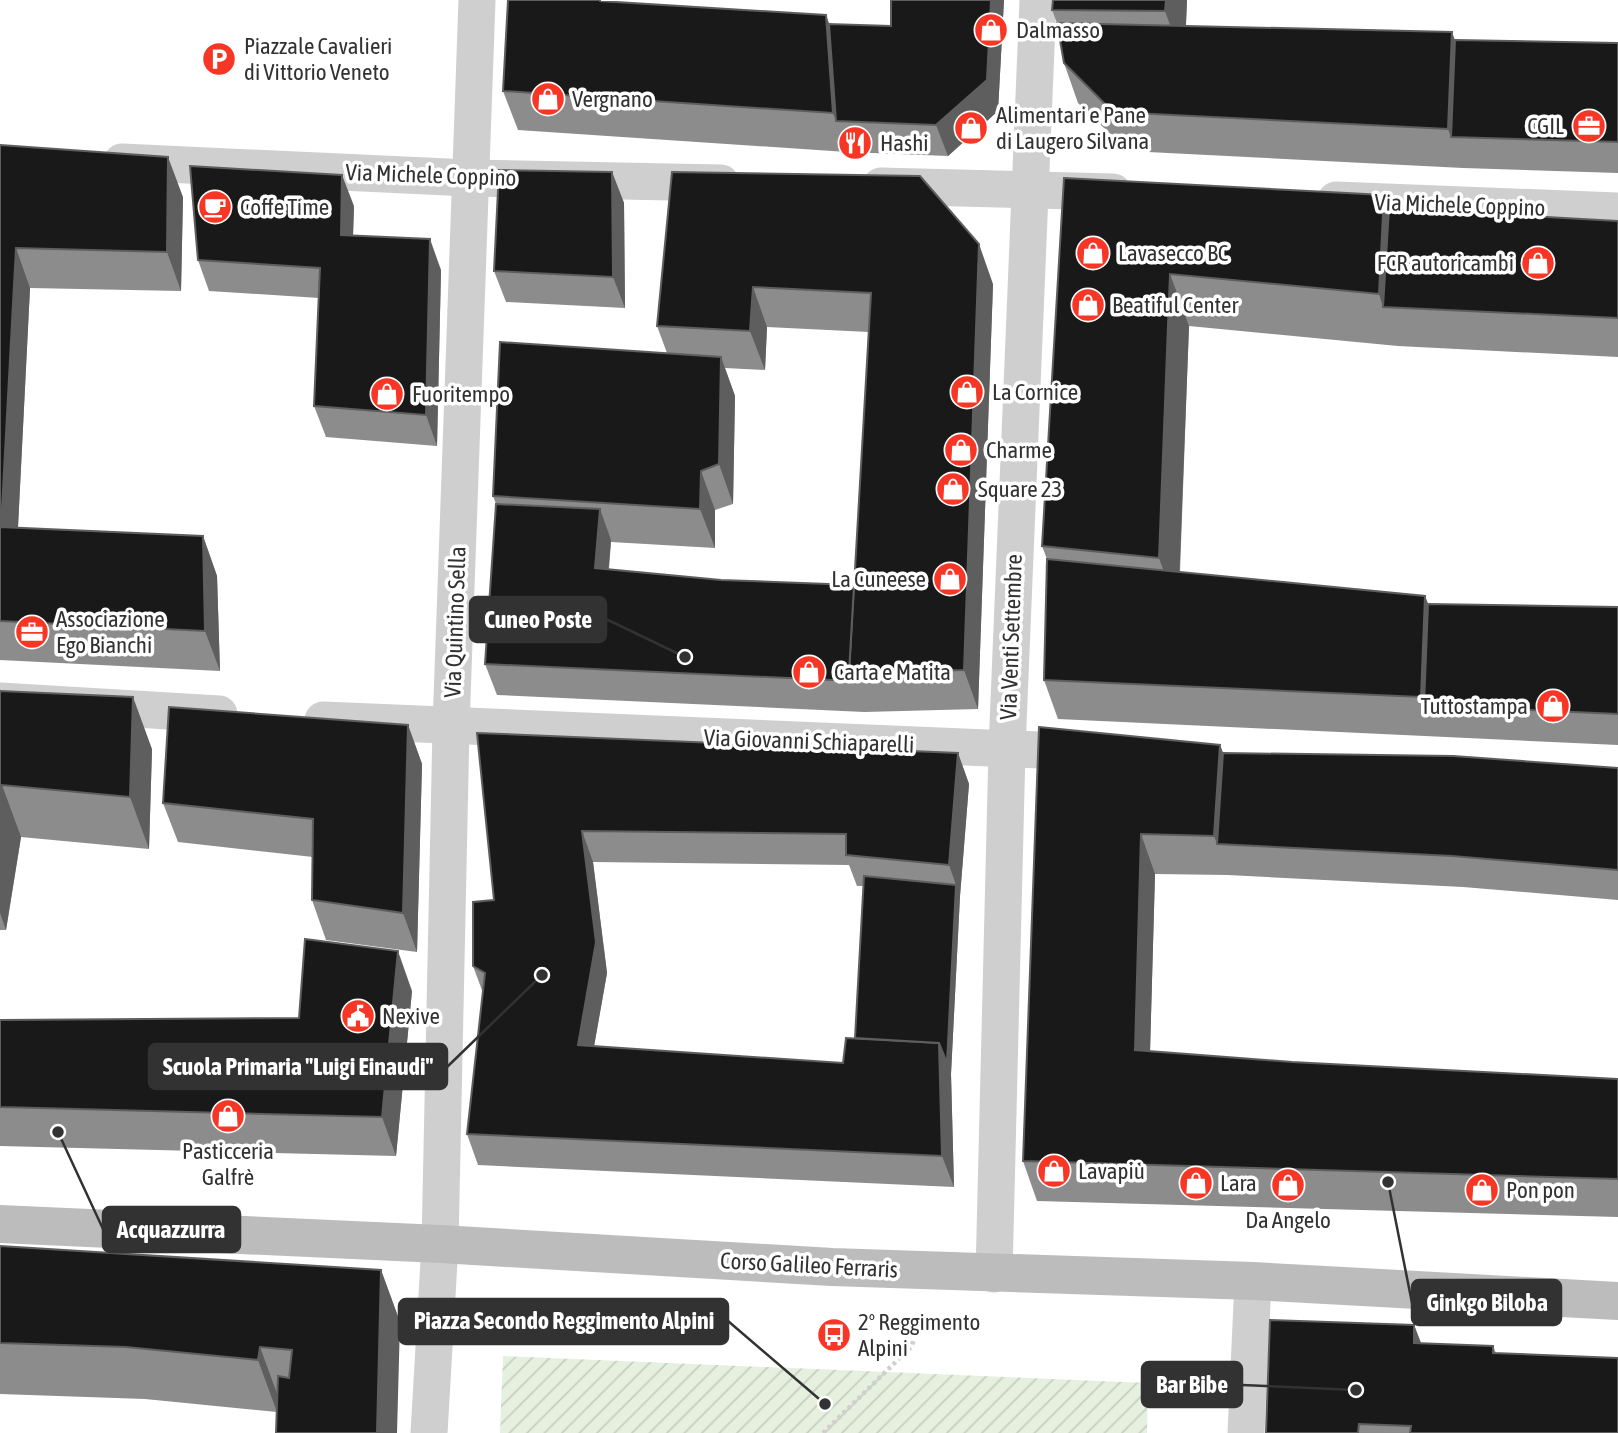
<svg xmlns="http://www.w3.org/2000/svg" width="1618" height="1433" font-family="'Asap Condensed',sans-serif">
<defs>
<pattern id="garden-furrows" width="10" height="10" patternUnits="userSpaceOnUse" patternTransform="scale(1.75)"><rect width="10" height="10" fill="#e6f0df"/><path d="M-1 1l2-2M0 10L10 0M9 11l2-2" fill="none" stroke="#c6cec0"/></pattern>
</defs>
<rect width="100%" height="100%" fill="#fff"/>
<path fill="url(#garden-furrows)" d="M503,1356L1148,1383L1147,1433H500Z"/>
<g fill="none" stroke-linecap="round" stroke-linejoin="round">
<path stroke="#cfcfcf" stroke-width="4.5" stroke-dasharray="3.5 3.5" stroke-linecap="butt" d="M823,1433L912,1346L921,1311"/>
<g stroke="#cfcfcf" stroke-width="37">
<path d="M122,162L469,178L721,183"/>
<path d="M881,186L1113,192"/>
<path d="M1336,200L1618,211"/>
<path d="M0,701L219,714"/>
<path d="M323,720L1086,752"/>
<path d="M994,1274L1007,749L1038,0"/>
<path d="M429,1433L440,1244L451,727L477,0"/>
<path d="M1246,1433L1253,1281"/>
</g>
<path stroke="#bcbcbc" stroke-width="38" d="M0,1224L440,1244L832,1267L1253,1281L1618,1301"/>
</g>
<g fill="#8c8c8c" fill-rule="evenodd">
<path d="M891,0H1004L998,111L948,156L847,152L518,130L503,91L615,2L826,15L829,24L891,26Z"/>
<path d="M1187,0L1186,26L1455,40L1618,43V173L1463,168L1128,151L1078,103L1064,63L1057,23L1052,10Z"/>
<path d="M0,145L183,197L181,291L30,288L18,528L203,536L217,576L220,671L0,660Z"/>
<path d="M612,172L624,203L625,308L506,302L494,271Z"/>
<path d="M672,172L993,284L978,709L864,712L497,695L485,664L496,504L493,496L667,353L657,326ZM767,327L869,332L854,585L721,580L609,569L611,542L715,548V510L733,504L735,396L725,368L765,370Z"/>
<path d="M1064,178L1384,195L1389,208L1618,221V357L1398,346L1189,326L1180,572L1425,596L1428,604L1618,607V745L1058,719L1044,680L1047,559L1042,546Z"/>
<path d="M354,206L353,235L441,270L437,446L326,437L314,406L319,298L209,291L198,260Z"/>
<path d="M0,691L152,749L149,849L21,837L6,930H0Z"/>
<path d="M408,725L422,764L417,952L326,940L312,900L313,857L178,842L163,803Z"/>
<path d="M1039,727L1220,745L1223,753L1618,768V900L1463,887L1228,875L1155,874L1150,1051L1292,1062L1618,1079V1217L1037,1201L1023,1161Z"/>
<path d="M477,733L958,753L969,784L960,896L951,1074L954,1187L478,1165L467,1134L483,993L473,966L494,900ZM593,862L849,865L857,886H863L855,1038L843,1063L594,1046L607,973Z"/>
<path d="M412,991L396,1156L0,1146V1020L299,1018Z"/>
<path d="M0,1246L381,1270L400,1322L277,1412L145,1399L0,1394Z"/>
<path d="M1414,1325L1421,1343L1493,1346L1496,1353L1618,1433H1266Z"/>
</g>
<g fill="#5e5e5e">
<path d="M991,0H1004L998,111L948,156L936,125Z"/>
<path d="M1166,0H1187L1184,64L1165,11Z"/>
<path d="M826,15L840,55L836,121L833,113Z"/>
<path d="M1452,32L1466,71L1451,137L1448,129Z"/>
<path d="M168,157L183,197L181,291L167,252Z"/>
<path d="M612,172L624,203L625,308L613,277Z"/>
<path d="M342,175L354,206L352,266L341,235Z"/>
<path d="M1384,195L1403,247L1383,307L1379,294Z"/>
<path d="M430,239L441,270L437,446L426,415Z"/>
<path d="M979,244L993,284L978,709L964,670Z"/>
<path d="M16,248L30,288L16,566L1,527Z"/>
<path d="M1170,274L1189,326L1178,610L1159,558Z"/>
<path d="M753,287L767,327L765,370L750,331Z"/>
<path d="M721,357L735,396L733,504L719,464Z"/>
<path d="M701,471L715,510V548L700,509Z"/>
<path d="M600,509L611,540L606,599L595,568Z"/>
<path d="M203,536L217,576L220,671L205,631Z"/>
<path d="M1425,596L1440,635L1424,705L1421,697Z"/>
<path d="M133,697L152,749L149,849L130,797Z"/>
<path d="M408,725L422,764L417,952L403,913Z"/>
<path d="M1220,745L1235,784L1217,844L1214,836Z"/>
<path d="M958,753L969,784L960,896L951,1074L954,1187L942,1156L939,1043L956,885L949,865Z"/>
<path d="M2,785L21,837L6,930L0,913V799Z"/>
<path d="M582,831L593,862L607,973L589,1075L578,1045Z"/>
<path d="M1141,834L1155,874L1149,1089L1135,1050Z"/>
<path d="M398,951L412,991L396,1156L382,1117Z"/>
<path d="M381,1270L400,1322L397,1433H377Z"/>
<path d="M1414,1325L1426,1356L1414,1343Z"/>
<path d="M260,1347L279,1399L277,1412L258,1360Z"/>
</g>
<g fill="#191919" stroke="#5e5e5e" stroke-width="2">
<path d="M508,0H600V1L826,15L833,113L503,91Z"/>
<path d="M891,0H991L987,80L936,125L836,121L829,24L891,26Z"/>
<path d="M1053,0H1166L1165,11L1052,10Z"/>
<path d="M1057,23L1452,32L1448,129L1113,112L1064,63Z"/>
<path d="M1455,40L1618,43V142L1451,137Z"/>
<path d="M0,145L168,157L167,252L16,248L1,527L203,536L205,631L0,621Z"/>
<path d="M190,166L342,175L341,235L430,239L426,415L314,406L320,268L198,260Z"/>
<path d="M499,170L612,172L613,277L494,271Z"/>
<path d="M672,172L920,176L979,244L964,670L849,673L871,293L753,287L750,331L657,326Z"/>
<path d="M1064,178L1384,195L1379,294L1170,274L1159,558L1042,546Z"/>
<path d="M1389,208L1618,221V318L1383,307Z"/>
<path d="M500,342L721,357L719,464L701,471L700,509L493,496Z"/>
<path d="M496,504L600,509L595,568L721,580L854,585L849,673L852,681L485,664Z"/>
<path d="M1047,559L1425,596L1421,697L1044,680Z"/>
<path d="M1428,604L1618,607V714L1424,705Z"/>
<path d="M0,691L133,697L130,797L2,785L0,799Z"/>
<path d="M169,707L408,725L403,913L312,900L313,819L163,803Z"/>
<path d="M1039,727L1220,745L1214,836L1141,834L1135,1050L1292,1062L1618,1079V1179L1023,1161Z"/>
<path d="M477,733L958,753L949,865L846,855V834L582,831L596,942L578,1045L843,1063L846,1038L939,1043L942,1156L467,1134L485,973L473,966V902L494,900Z"/>
<path d="M1223,753L1453,756L1618,768V870L1452,856L1217,844Z"/>
<path d="M864,876L956,885L947,1063L939,1043L855,1038Z"/>
<path d="M305,939L398,951L382,1117L0,1107V1020L299,1018Z"/>
<path d="M0,1246L381,1270L377,1433H276L278,1376L289,1378L292,1350L260,1347L258,1360L126,1347L0,1343Z"/>
<path d="M1270,1320L1414,1325V1343L1493,1346V1353L1618,1358V1433H1410L1411,1426L1359,1424L1358,1433H1266Z"/>
</g>
<defs>
<g id="shop-disc" transform="scale(1.75)"><circle r="9.5" fill="#f73626" stroke="#fff"/><path d="M-5-2.5h2.3a2.7 3.5 0 0 1 5.4 0H5L5.5 6h-11ZM-1.5-2.5h3a1.5 2.3 0 0 0-3 0Z" fill="#fff"/></g>
<g id="parking-disc" transform="scale(1.75)"><circle r="9.5" fill="#f73626" stroke="#fff"/><path d="M-3.5-5.5H1a3.5 3.5 0 0 1 0 7H-1V5.5H-3.5ZM-1-3.4V-.6H.8a1.4 1.4 0 0 0 0-2.8Z" fill="#fff"/></g>
<g id="office-disc" transform="scale(1.75)"><circle r="9.5" fill="#f73626" stroke="#fff"/><path d="M-6-3h4V-5.5h4V-3h4V5H-6ZM-1-4.5V-3h2v-1.5ZM-6 0V1H6V0Z" fill="#fff"/></g>
<g id="restaurant-disc" transform="scale(1.75)"><circle r="9.5" fill="#f73626" stroke="#fff"/><path d="M-5-6h1v4h1v-4h1v4h1v-4h1v5L-1.5 .5V6h-2V.5L-5-1ZM5-6V6H3V1.5H1.5Q1.5-4 5-6Z" fill="#fff"/></g>
<g id="cafe-disc" transform="scale(1.75)"><circle r="9.5" fill="#f73626" stroke="#fff"/><path d="M-5.5-4.5H6V0H3Q3 3.5 0 3.5H-2.5Q-5.5 3.5-5.5 0ZM3-3.2v2h1.7v-2ZM-6 4.5H4V6H-6Z" fill="#fff"/></g>
<g id="civic-disc" transform="scale(1.75)"><circle r="9.5" fill="#f73626" stroke="#fff"/><path d="M-.6-6.5H3V-4.5H.6V-3L4-1V1h2V6H-6V1h2V-1L-.6-3ZM-1.2 2.5V6h2.4V2.5Z" fill="#fff"/></g>
<g id="bus-disc" transform="scale(1.75)"><circle r="9.5" fill="#f73626" stroke="#fff"/><path d="M-5-6H5V4H4V6H2V4H-2V6H-4V4H-5ZM-3.5-4V0h7V-4ZM-3.5 1.2v1.5H-2V1.2ZM2 1.2v1.5H3.5V1.2Z" fill="#fff"/></g>
</defs>
<g fill-rule="evenodd">
<use href="#shop-disc" x="991" y="30"/>
<use href="#parking-disc" x="219" y="59"/>
<use href="#shop-disc" x="548" y="99"/>
<use href="#office-disc" x="1589" y="126"/>
<use href="#shop-disc" x="971" y="128"/>
<use href="#restaurant-disc" x="855" y="143"/>
<use href="#cafe-disc" x="215" y="207"/>
<use href="#shop-disc" x="1093" y="253"/>
<use href="#shop-disc" x="1538" y="263"/>
<use href="#shop-disc" x="1088" y="305"/>
<use href="#shop-disc" x="967" y="392"/>
<use href="#shop-disc" x="387" y="394"/>
<use href="#shop-disc" x="961" y="450"/>
<use href="#shop-disc" x="953" y="489"/>
<use href="#shop-disc" x="950" y="579"/>
<use href="#office-disc" x="32" y="632"/>
<use href="#shop-disc" x="809" y="672"/>
<use href="#shop-disc" x="1553" y="706"/>
<use href="#civic-disc" x="358" y="1016"/>
<use href="#shop-disc" x="228" y="1116"/>
<use href="#shop-disc" x="1054" y="1171"/>
<use href="#shop-disc" x="1196" y="1183"/>
<use href="#shop-disc" x="1288" y="1185"/>
<use href="#shop-disc" x="1482" y="1190"/>
<use href="#bus-disc" x="834" y="1335"/>
</g>
<g text-anchor="middle" stroke-width="7" stroke-linejoin="round" paint-order="stroke">
<g font-size="23" fill="#323232" stroke="#fff" text-anchor="start">
<text x="1016" y="38">Dalmasso</text>
<text x="244" y="54">Piazzale Cavalieri<tspan x="244" dy="26">di Vittorio Veneto</tspan></text>
<text x="572" y="107">Vergnano</text>
<text x="996" y="123">Alimentari e Pane<tspan x="996" dy="26">di Laugero Silvana</tspan></text>
<text x="1564" y="134" text-anchor="end">CGIL</text>
<text x="880" y="151">Hashi</text>
<text x="240" y="215">Coffe Time</text>
<text x="1118" y="261">Lavasecco BC</text>
<text x="1514" y="271" text-anchor="end">FCR autoricambi</text>
<text x="1112" y="313">Beatiful Center</text>
<text x="992" y="400">La Cornice</text>
<text x="412" y="402">Fuoritempo</text>
<text x="986" y="458">Charme</text>
<text x="978" y="497">Square 23</text>
<text x="926" y="587" text-anchor="end">La Cuneese</text>
<text x="56" y="627">Associazione<tspan x="56" dy="26">Ego Bianchi</tspan></text>
<text x="834" y="680">Carta e Matita</text>
<text x="1528" y="714" text-anchor="end">Tuttostampa</text>
<text x="382" y="1024">Nexive</text>
<text x="228" y="1159" text-anchor="middle">Pasticceria<tspan x="228" dy="26">Galfrè</tspan></text>
<text x="1078" y="1179">Lavapiù</text>
<text x="1220" y="1191">Lara</text>
<text x="1506" y="1198">Pon pon</text>
<text x="1288" y="1228" text-anchor="middle">Da Angelo</text>
<text x="858" y="1330">2° Reggimento<tspan x="858" dy="26">Alpini</tspan></text>
</g>
<g font-size="23" fill="#323232" stroke="#fff">
<text transform="translate(431 175) rotate(2)" y="8">Via Michele Coppino</text>
<text transform="translate(1460 205) rotate(2)" y="8">Via Michele Coppino</text>
<text transform="translate(455 622) rotate(-88)" y="8">Via Quintino Sella</text>
<text transform="translate(1011 637) rotate(-88)" y="8">Via Venti Settembre</text>
<text transform="translate(809 741) rotate(2)" y="8">Via Giovanni Schiaparelli</text>
<text transform="translate(809 1265) rotate(3)" y="8">Corso Galileo Ferraris</text>
</g>
</g>
<path fill="none" stroke="#323232" stroke-width="2.5" d="M685 657L606 619M542 975L447 1067M58 1132L103 1229M1388 1182L1412 1303M825 1404L728 1321M1356 1390L1242 1385"/>
<g fill="#323232" stroke="#fff" stroke-width="2.5">
<circle cx="685" cy="657" r="7"/>
<circle cx="542" cy="975" r="7"/>
<circle cx="58" cy="1132" r="7"/>
<circle cx="1388" cy="1182" r="7"/>
<circle cx="825" cy="1404" r="7"/>
<circle cx="1356" cy="1390" r="7"/>
</g>
<g fill="#323232" stroke="#323232" stroke-width="2.5">
<rect x="470" y="597" width="136" height="45" rx="7"/>
<rect x="149" y="1044" width="298" height="45" rx="7"/>
<rect x="103" y="1207" width="137" height="45" rx="7"/>
<rect x="1412" y="1280" width="149" height="45" rx="7"/>
<rect x="399" y="1299" width="329" height="45" rx="7"/>
<rect x="1142" y="1362" width="100" height="45" rx="7"/>
</g>
<g font-size="24" text-anchor="middle" font-weight="bold" fill="#fff">
<text x="538" y="628">Cuneo Poste</text>
<text x="298" y="1075">Scuola Primaria "Luigi Einaudi"</text>
<text x="171" y="1238">Acquazzurra</text>
<text x="1487" y="1311">Ginkgo Biloba</text>
<text x="564" y="1329">Piazza Secondo Reggimento Alpini</text>
<text x="1192" y="1393">Bar Bibe</text>
</g>
</svg>
